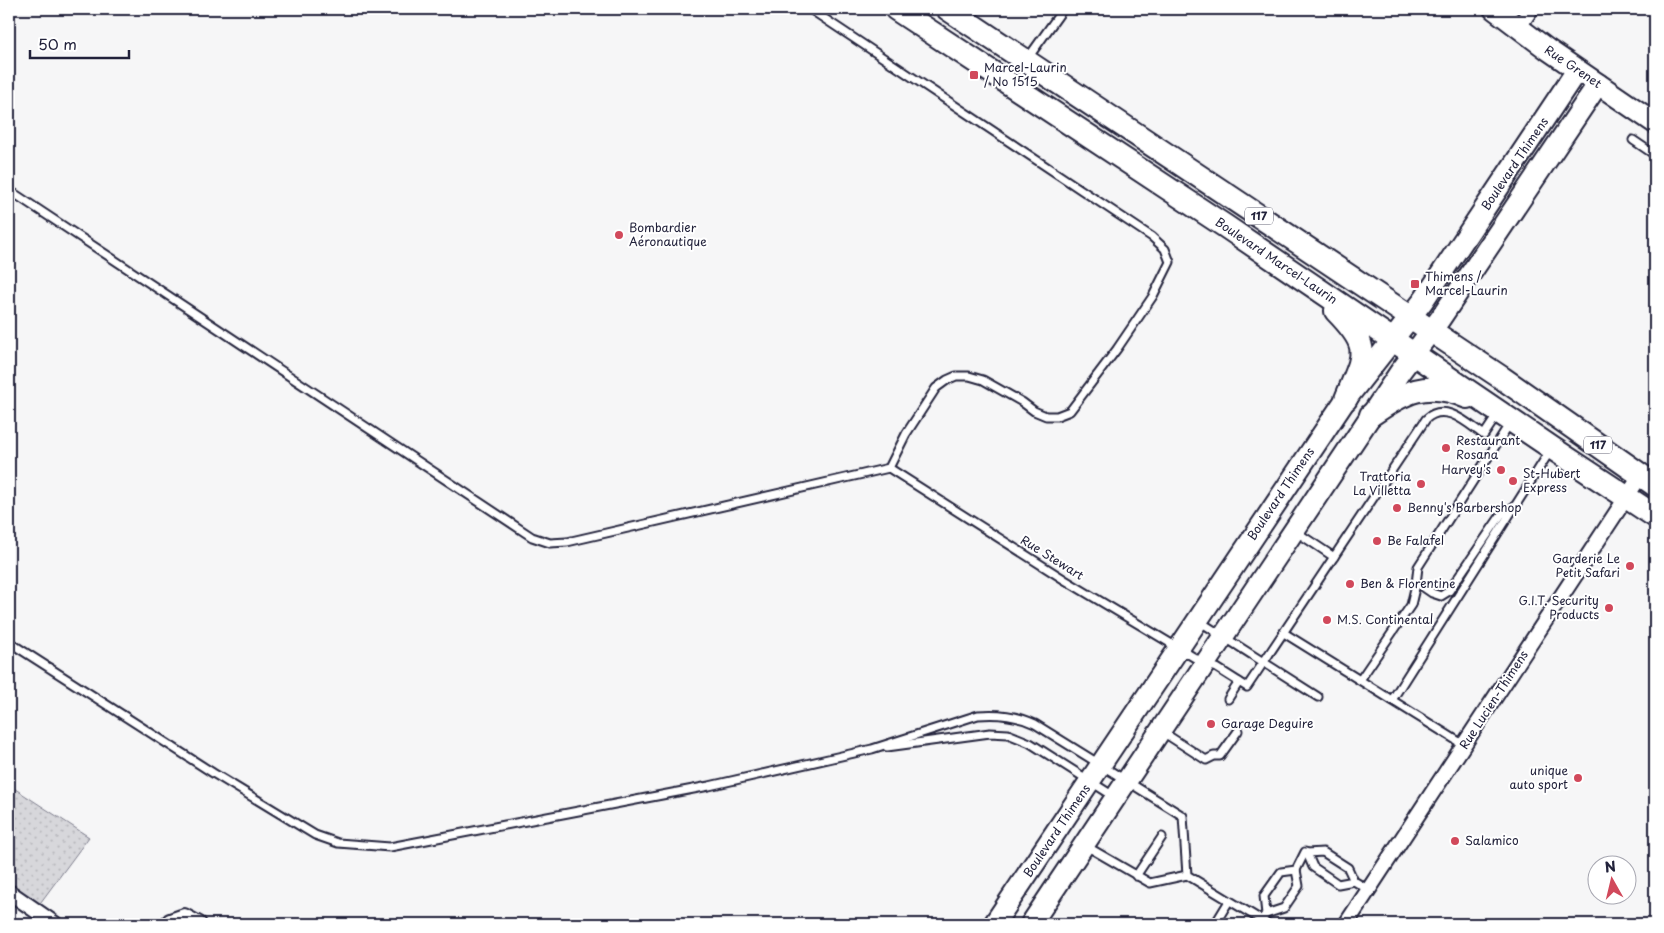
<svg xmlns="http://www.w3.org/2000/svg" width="1664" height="933" font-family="'Playpen Sans',sans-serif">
<defs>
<pattern id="park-dots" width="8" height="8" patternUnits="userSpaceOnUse" patternTransform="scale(1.25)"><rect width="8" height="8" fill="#d7d7db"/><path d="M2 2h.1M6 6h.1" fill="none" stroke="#b8b8bd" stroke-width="1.8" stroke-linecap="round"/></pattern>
</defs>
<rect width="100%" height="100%" fill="#f6f6f7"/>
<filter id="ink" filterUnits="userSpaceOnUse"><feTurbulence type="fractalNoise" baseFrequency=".02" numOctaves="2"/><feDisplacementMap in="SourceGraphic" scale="10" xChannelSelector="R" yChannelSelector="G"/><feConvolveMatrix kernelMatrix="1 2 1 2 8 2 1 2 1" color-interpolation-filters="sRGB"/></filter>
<g filter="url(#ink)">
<path fill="url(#park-dots)" stroke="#7c7c8b" d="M9,785L89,837L35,910L9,892Z"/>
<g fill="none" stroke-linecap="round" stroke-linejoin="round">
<g stroke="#22223b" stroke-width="11">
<g id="lane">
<path d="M1028,58L1063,9"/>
<path d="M1633,140L1655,155"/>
<path d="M9,190L532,537L550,543L567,542L889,468L906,434L936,388L947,380L956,376H969L983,380L1022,402L1034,411L1046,416H1057L1070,411L1117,349L1153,296L1170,262L1165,249L1152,237L810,9"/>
<path d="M889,468L1065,580L1205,664L1217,668L1247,687L1426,419C1445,401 1468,424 1484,435L1498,414"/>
<path d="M1295,531L1334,557"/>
<path d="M1416,582L1432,593L1441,596L1449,591L1501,515L1513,507"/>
<path d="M1199,621L1318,697"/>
<path d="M1284,633L1464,745"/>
<path d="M9,642L213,773L315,835L338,843L390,847L709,786L872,749L978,715C999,713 1016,715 1035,724L1183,816L1187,875L1268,924"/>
<path d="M1360,680L1411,605L1416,584L1418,567L1510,423"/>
<path d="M1228,699L1239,682"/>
<path d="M1392,700L1550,451"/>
<path d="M1161,731L1206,760L1214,756H1220L1238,731"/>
<path d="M887,747L990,733L1008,734L1030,743L1115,797"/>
<path d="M1086,846L1150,883L1187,875"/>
<path d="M1136,876L1162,837"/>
<path d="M1354,881L1338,884L1313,867L1307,853L1323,852L1348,868L1354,881L1369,890"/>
<path d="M1266,914L1264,896L1281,872L1296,870"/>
<path d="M1215,924L1229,901"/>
<path d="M1258,924L1266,914L1284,908L1299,886L1296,870L1305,852L1307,853"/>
</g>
</g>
<g stroke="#22223b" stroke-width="18">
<g id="street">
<path d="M1518,28L1531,9"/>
<path d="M9,892L55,924"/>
<path d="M168,924L170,921L184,916L199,924"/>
<path d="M1346,924L1641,475"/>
</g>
</g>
<g stroke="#22223b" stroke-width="24">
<g id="secondary">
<path d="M1494,9L1547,49L1655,123"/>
<path d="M994,924L1346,399L1423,301L1577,70"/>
<path d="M1031,924L1400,372L1440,319L1598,84"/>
</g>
</g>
<g stroke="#22223b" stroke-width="26">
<g id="primary">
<path d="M896,9L1225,226L1552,448L1655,516"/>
<path d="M948,9L1502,378L1655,485"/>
<path d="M1336,311C1373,349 1364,354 1346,399"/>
<path d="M1371,415C1405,392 1426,379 1467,397"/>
</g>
</g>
<use href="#lane" stroke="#fff" stroke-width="7"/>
<use href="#street" stroke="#fff" stroke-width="14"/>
<use href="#secondary" stroke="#fff" stroke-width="20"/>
<use href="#primary" stroke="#fff" stroke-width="22"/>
</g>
</g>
<g fill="#d1495b" stroke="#fff" stroke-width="2">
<rect x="969" y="70" width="10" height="10" rx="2.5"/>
<circle cx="619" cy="235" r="5"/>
<rect x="1410" y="279" width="10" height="10" rx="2.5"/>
<circle cx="1446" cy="448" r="5"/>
<circle cx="1501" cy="470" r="5"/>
<circle cx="1513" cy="481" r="5"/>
<circle cx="1421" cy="484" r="5"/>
<circle cx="1397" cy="508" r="5"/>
<circle cx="1377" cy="541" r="5"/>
<circle cx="1630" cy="566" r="5"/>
<circle cx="1350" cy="584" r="5"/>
<circle cx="1609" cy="608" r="5"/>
<circle cx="1327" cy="620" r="5"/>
<circle cx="1211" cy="724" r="5"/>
<circle cx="1578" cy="778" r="5"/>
<circle cx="1455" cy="841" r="5"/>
</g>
<g text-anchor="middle" stroke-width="4" stroke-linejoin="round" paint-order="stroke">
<g fill="#fff" stroke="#646476" stroke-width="1">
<rect x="1245" y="207.5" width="28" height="17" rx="4"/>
<rect x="1584" y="436.5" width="28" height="17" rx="4"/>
</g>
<g font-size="11" font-weight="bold" fill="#22223b">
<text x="1259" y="220">117</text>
<text x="1598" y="449">117</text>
</g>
<g font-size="12" fill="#22223b" stroke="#fff">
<text transform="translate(1573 67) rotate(34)" y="4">Rue Grenet</text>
<text transform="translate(1515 164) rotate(-56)" y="4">Boulevard Thimens</text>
<text transform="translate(1276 261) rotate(34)" y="4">Boulevard Marcel-Laurin</text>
<text transform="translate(1281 494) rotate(-56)" y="4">Boulevard Thimens</text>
<text transform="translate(1052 558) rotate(32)" y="4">Rue Stewart</text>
<text transform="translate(1494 700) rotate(-57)" y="4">Rue Lucien-Thimens</text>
<text transform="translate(1057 831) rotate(-56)" y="4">Boulevard Thimens</text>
</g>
<g font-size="12" fill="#22223b" stroke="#fff" text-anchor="start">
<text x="984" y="72">Marcel-Laurin<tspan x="984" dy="14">/ No 1515</tspan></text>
<text x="629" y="232">Bombardier<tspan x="629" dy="14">Aéronautique</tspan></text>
<text x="1425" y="281">Thimens /<tspan x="1425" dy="14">Marcel-Laurin</tspan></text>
<text x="1456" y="445">Restaurant<tspan x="1456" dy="14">Rosana</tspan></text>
<text x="1491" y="474" text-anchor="end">Harvey's</text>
<text x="1523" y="478">St-Hubert<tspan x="1523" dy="14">Express</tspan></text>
<text x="1411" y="481" text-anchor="end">Trattoria<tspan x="1411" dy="14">La Villetta</tspan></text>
<text x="1407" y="512">Benny's Barbershop</text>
<text x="1387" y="545">Be Falafel</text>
<text x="1620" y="563" text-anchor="end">Garderie Le<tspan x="1620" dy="14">Petit Safari</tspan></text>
<text x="1360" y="588">Ben &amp; Florentine</text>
<text x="1599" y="605" text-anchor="end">G.I.T. Security<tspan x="1599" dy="14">Products</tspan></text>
<text x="1337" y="624">M.S. Continental</text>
<text x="1221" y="728">Garage Deguire</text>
<text x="1568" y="775" text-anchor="end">unique<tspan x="1568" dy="14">auto sport</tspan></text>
<text x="1465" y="845">Salamico</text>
</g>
</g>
<rect width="1664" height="933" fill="none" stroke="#fff" stroke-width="30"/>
<rect x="15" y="15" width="1634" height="903" fill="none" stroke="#22223b" stroke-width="2" filter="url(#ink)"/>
<g transform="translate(1612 880) rotate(352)"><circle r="24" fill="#ffffff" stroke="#a7a7b1"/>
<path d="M0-4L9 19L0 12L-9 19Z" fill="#d1495b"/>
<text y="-8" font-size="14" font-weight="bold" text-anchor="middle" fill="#22223b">N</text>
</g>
<path d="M30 50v8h99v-8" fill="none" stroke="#22223b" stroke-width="2.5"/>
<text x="38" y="50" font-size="15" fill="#22223b" stroke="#ffffff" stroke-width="4" paint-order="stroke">50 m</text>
</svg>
